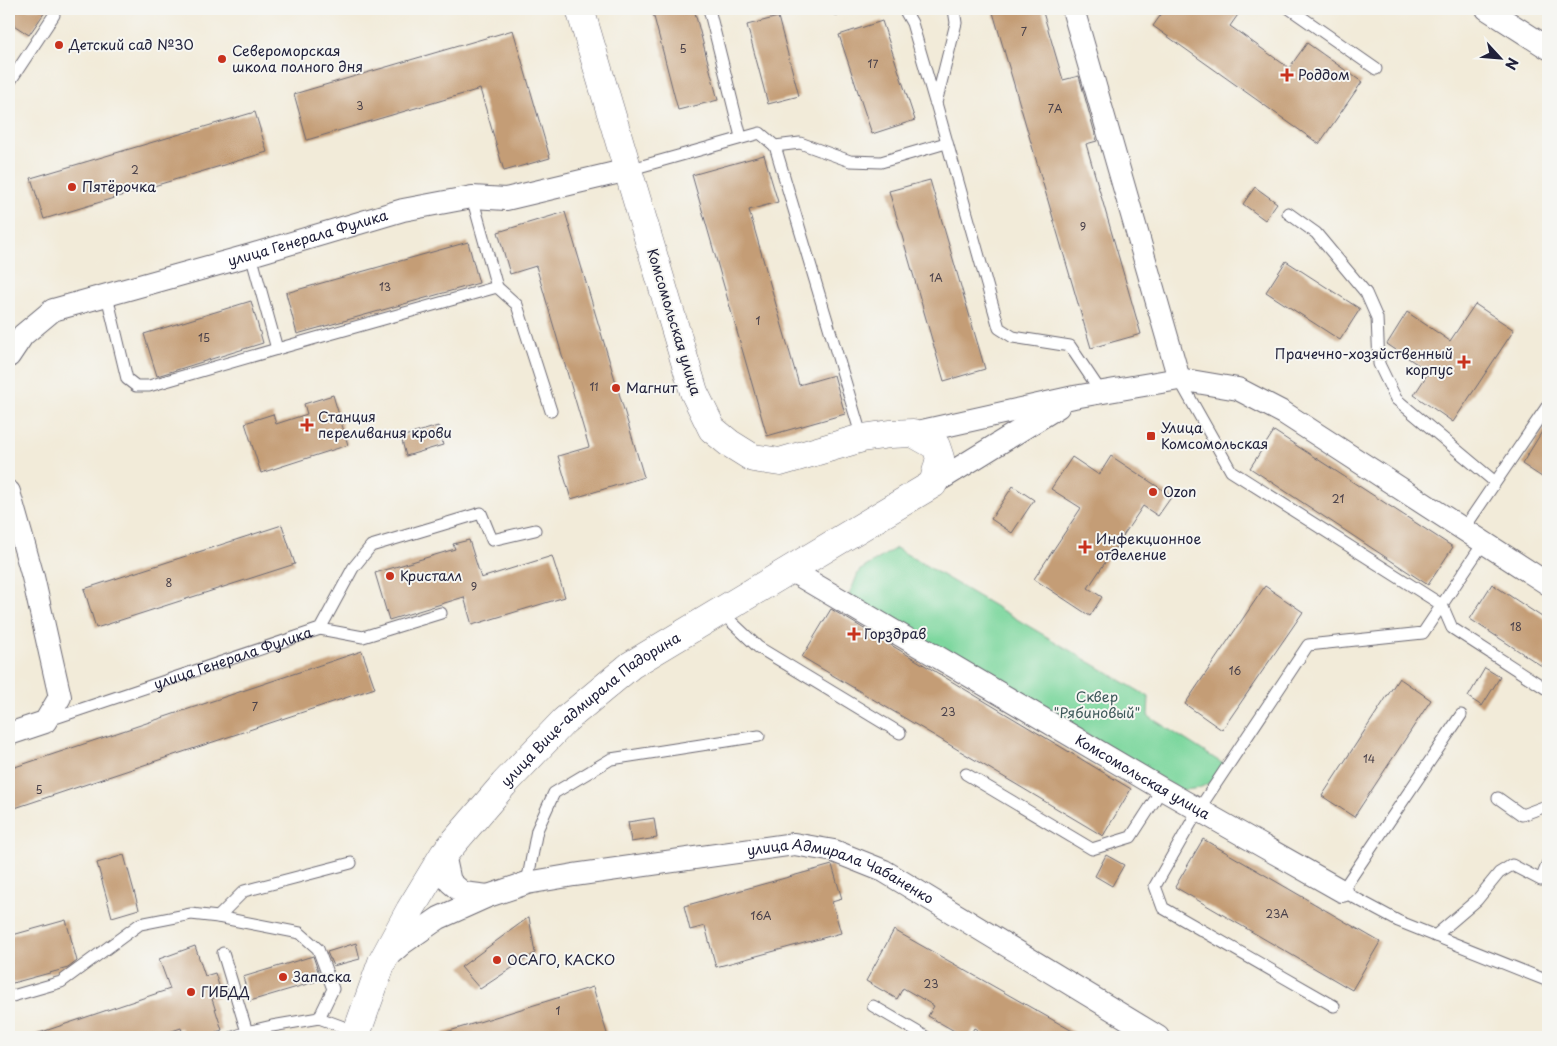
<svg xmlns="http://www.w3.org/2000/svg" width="1557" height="1046" font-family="'Playpen Sans',sans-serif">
<rect width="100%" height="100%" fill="#f6f6f2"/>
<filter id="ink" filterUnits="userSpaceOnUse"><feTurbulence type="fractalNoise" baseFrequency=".02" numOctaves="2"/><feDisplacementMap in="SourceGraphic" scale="10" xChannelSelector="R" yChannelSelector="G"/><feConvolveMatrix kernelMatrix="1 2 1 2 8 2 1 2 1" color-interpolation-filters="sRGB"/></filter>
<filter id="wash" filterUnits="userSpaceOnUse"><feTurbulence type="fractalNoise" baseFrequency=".0096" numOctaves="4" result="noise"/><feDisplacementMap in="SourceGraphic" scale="20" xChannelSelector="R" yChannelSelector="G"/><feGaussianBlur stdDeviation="1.12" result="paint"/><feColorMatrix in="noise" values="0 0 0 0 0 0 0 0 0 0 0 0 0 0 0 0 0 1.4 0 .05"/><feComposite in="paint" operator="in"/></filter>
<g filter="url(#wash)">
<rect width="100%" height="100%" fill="#f2ebd9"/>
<path fill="#7dd79e" stroke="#507c6c" d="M896,548L1149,697L1148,716L1225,765C1210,784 1206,789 1181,790L849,595L859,571Z"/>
<g id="blocks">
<g fill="#c49d76">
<path d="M9,9H47L29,35L9,22Z"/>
<path d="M652,9H694L718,100L678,110Z"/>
<path d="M992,9H1042L1063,80L1079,76L1097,141L1086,144L1141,334L1091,348Z"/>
<path d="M1165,9H1242L1230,26L1289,68L1307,43L1362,82L1319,144L1153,26Z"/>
<path d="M778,17L799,96L768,104L747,25Z"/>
<path d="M882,21L915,120L872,134L839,35Z"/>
<path d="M513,30L550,158L504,171L480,89L307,140L294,94Z"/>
<path d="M255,112L267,152L44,219L31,178Z"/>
<path d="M764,155L778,202L749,210L799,385L834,375L845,414L767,436L692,175Z"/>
<path d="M930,180L985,369L944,381L889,191Z"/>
<path d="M1255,187L1277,203L1265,220L1243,204Z"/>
<path d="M565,212L644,477L571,499L558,456L589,447L536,266L510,274L498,232Z"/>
<path d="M468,242L479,283L297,334L286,293Z"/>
<path d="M1286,261L1360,309L1340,340L1266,292Z"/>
<path d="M251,301L263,343L157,376L144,334Z"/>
<path d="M1475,304L1514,330L1453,422L1414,395L1429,372L1387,344L1407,312L1450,341Z"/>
<path d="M333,395L348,445L261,473L245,423L273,414L276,424L307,414L304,404Z"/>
<path d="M1548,422V481L1522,464Z"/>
<path d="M438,426L443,445L406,456L401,437Z"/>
<path d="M1274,431L1453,547L1428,585L1250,468Z"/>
<path d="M1111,456L1172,496L1158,516L1143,506L1088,588L1102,597L1090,616L1034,579L1081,508L1051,489L1072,457L1099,475Z"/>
<path d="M1013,486L1034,500L1012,533L991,519Z"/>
<path d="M282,525L295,564L96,628L84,589Z"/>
<path d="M469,540L481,578L552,556L565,597L472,625L464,597L389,620L375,573L455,549L453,544Z"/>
<path d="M1492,584L1548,621V670L1470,619Z"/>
<path d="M1265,586L1303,612L1222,730L1185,704Z"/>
<path d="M831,609L1131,789L1103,836L802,657Z"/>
<path d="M362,651L375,688L9,810V769Z"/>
<path d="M1485,668L1500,677L1482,706L1468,697Z"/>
<path d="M1399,678L1431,700L1354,817L1322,796Z"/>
<path d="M654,818L657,838L631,842L628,822Z"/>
<path d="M1203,839L1380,942L1352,990L1175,887Z"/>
<path d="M124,855L139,909L112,917L97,863Z"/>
<path d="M1106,855L1124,865L1112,886L1095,876Z"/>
<path d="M832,865L842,899L832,902L841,933L716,967L705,926L690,930L684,906Z"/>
<path d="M529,917L535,953L480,989L461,967Z"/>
<path d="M66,920L77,961L68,968L9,984V936Z"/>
<path d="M894,930L1083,1037H990L974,1028L969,1037H965L928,1016L934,1006L919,997L903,988L897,999L866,981Z"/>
<path d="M356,943L360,959L333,966L327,952Z"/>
<path d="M195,946L205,976L215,973L222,995L212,999L222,1030L201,1037H184L181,1028L154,1037H37L36,1034L170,989L159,959Z"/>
<path d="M313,956L321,980L250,1001L243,977Z"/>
<path d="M593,987L608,1037H444L443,1033Z"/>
</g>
</g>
</g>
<g filter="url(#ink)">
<use href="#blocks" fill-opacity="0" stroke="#6b6872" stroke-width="1"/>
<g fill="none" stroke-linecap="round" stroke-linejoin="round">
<g stroke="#6b6872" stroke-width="13">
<g id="lane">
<path d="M709,9L741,137"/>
<path d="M836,9H839"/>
<path d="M904,9L912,23L935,102"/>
<path d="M954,9L956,23L936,103L999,328L1013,337L1070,346L1101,392"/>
<path d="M1290,9L1376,69"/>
<path d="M9,83L54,15"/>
<path d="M775,146L800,143L850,161L881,162L946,143"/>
<path d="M628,170L760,133L775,146L862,438"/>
<path d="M472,197L497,287"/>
<path d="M1288,213L1316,233L1366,293L1377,318L1379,364L1396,399L1495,482"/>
<path d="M251,255L277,349L497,287L517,305L551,411"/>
<path d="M107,296L127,379L136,386H149L277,349"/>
<path d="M1179,379L1231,471L1442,605L1452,628L1548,690"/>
<path d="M1463,530L1548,405"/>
<path d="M721,612L758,647L900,733"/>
<path d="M320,629L363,637L441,613"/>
<path d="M1461,715L1342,891L1398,921L1548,981"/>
<path id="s1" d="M49,720L320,629L353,568L371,546L481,513L492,540L535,530"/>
<path d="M966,774L1092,849L1131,837L1162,789"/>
<path d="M1498,798L1522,815L1546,806L1548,809"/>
<path d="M527,883L537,830L554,793L611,759L759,736"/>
<path d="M218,917L244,891L351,863"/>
<path d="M1435,936L1477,900L1499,873L1512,865L1541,880L1548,862"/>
<path d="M223,953L247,1032L233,1037"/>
<path d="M9,997L61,982L140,924L191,914L218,917L300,933L318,949L333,989L319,1018L272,1026L247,1032"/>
<path d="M873,1006L926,1037"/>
<path d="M1334,1006L1163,908L1155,886L1199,809L1308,645L1423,633L1484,542"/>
<path d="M319,1018L357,1032"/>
</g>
</g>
<g stroke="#6b6872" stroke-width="24">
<g id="street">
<path d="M1073,9L1179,379"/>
<path d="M1487,9L1548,48"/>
<path id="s2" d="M9,356L23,335L53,310L251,255L403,210L472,197L506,199L628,170"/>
<path d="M913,433L1074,397L1179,379L1238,389L1284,413L1548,584"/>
<path d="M933,484L1058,407"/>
<path d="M9,492L33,577L60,697L45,722L9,734"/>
<path id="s3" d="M790,570L1162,789L1342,891"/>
<path d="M444,854L450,882L463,893L488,896"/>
<path id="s4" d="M388,956L403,943L439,918L488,896L527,883L574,875L794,844L834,851L884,871L1158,1037"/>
</g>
</g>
<g stroke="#6b6872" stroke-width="29">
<g id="secondary">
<path id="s5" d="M356,1037L357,1032L382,962L410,910L444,854L504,784L564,721L631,665L933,484L940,458L936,446L913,433L890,434L862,438L780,462L753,458L729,443L712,429L694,392L580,9"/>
</g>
</g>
<use href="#lane" stroke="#fff" stroke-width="11"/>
<use href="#street" stroke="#fff" stroke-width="22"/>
<use href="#secondary" stroke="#fff" stroke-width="28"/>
</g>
</g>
<g fill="#c8321e" stroke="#f6f6f2" stroke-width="2">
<circle cx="59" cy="45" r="5"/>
<circle cx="222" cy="59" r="5"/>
<path d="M1284.5 67.5h5v5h5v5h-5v5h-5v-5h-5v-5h5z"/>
<circle cx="72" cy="187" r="5"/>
<path d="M1461.5 354.5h5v5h5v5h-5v5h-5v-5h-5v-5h5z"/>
<circle cx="616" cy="388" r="5"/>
<path d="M304.5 417.5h5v5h5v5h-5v5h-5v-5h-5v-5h5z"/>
<rect x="1146" y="431" width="10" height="10" rx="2.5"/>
<circle cx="1153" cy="492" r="5"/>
<path d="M1082.5 539.5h5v5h5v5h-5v5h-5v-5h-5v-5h5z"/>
<circle cx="390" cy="576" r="5"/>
<path d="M851.5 626.5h5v5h5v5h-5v5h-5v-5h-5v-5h5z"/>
<circle cx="497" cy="960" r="5"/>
<circle cx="283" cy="977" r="5"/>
<circle cx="191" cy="992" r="5"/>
</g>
<g text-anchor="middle" stroke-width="4" stroke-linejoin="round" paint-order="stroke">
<g font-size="11" fill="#4a414a">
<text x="1024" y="36">7</text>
<text x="683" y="53">5</text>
<text x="873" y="68">17</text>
<text x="360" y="110">3</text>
<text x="1055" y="113">7А</text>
<text x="135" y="174">2</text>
<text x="1083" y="231">9</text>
<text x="936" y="282">1А</text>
<text x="385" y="291">13</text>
<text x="758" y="325">1</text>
<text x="204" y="342">15</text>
<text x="594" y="391">11</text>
<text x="1338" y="503">21</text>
<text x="169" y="587">8</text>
<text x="474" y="591">9</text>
<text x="1516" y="631">18</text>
<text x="1235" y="675">16</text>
<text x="255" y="711">7</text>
<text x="948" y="716">23</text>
<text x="1369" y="763">14</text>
<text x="39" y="794">5</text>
<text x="1277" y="918">23А</text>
<text x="761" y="920">16А</text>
<text x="931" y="988">23</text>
<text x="558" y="1015">1</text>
</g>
<g font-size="14" fill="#22223b" stroke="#f6f6f2" text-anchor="start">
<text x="69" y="50">Детский сад №30</text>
<text x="232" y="56">Североморская<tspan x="232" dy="16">школа полного дня</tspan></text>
<text x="1298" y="80">Роддом</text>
<text x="82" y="192">Пятёрочка</text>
<text x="1453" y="359" text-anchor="end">Прачечно-хозяйственный<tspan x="1453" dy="16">корпус</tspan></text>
<text x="626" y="393">Магнит</text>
<text x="318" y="422">Станция<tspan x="318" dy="16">переливания крови</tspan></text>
<text x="1161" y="433">Улица<tspan x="1161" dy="16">Комсомольская</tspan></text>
<text x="1163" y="497">Ozon</text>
<text x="1096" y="544">Инфекционное<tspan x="1096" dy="16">отделение</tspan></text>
<text x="400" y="581">Кристалл</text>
<text x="864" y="639">Горздрав</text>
<text x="507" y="965">ОСАГО, КАСКО</text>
<text x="293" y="982">Запаска</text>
<text x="201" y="997">ГИБДД</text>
</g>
<g font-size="14" fill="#22223b" stroke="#f6f6f2">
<text dy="5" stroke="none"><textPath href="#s2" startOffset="329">улица Генерала Фулика</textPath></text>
<text transform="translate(674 322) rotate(73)" y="5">Комсомольская улица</text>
<text dy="5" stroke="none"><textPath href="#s1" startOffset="194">улица Генерала Фулика</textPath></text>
<text dy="5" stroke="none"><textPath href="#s5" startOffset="411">улица Вице-адмирала Падорина</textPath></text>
<text dy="5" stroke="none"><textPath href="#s3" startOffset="409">Комсомольская улица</textPath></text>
<text dy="5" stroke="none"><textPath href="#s4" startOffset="480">улица Адмирала Чабаненко</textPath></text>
</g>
<g font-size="14" fill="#3d5859" stroke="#f6f6f2">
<text x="1097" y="702">Сквер<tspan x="1097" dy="16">"Рябиновый"</tspan></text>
</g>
</g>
<rect width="1557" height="1046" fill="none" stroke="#f6f6f2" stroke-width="30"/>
<g transform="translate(1500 58) rotate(116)" stroke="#f6f6f2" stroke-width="4" paint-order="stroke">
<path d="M0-4L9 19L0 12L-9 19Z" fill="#22223b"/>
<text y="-8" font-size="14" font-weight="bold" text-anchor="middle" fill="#22223b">N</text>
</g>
</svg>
